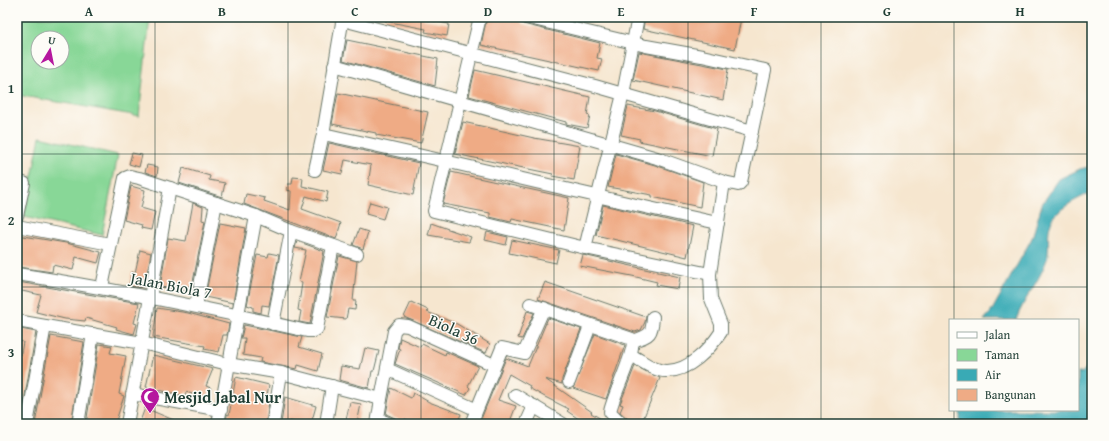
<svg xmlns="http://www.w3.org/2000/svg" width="1109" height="441" font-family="'Gentium Book Plus',serif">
<rect width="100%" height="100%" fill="#fdfcf7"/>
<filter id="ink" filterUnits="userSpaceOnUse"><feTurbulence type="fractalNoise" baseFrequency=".025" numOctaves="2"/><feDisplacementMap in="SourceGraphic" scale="8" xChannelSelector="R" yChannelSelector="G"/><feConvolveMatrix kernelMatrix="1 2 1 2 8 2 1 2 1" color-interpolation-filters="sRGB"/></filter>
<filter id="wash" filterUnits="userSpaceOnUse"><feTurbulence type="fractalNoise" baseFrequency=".012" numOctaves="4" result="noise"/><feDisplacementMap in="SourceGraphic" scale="16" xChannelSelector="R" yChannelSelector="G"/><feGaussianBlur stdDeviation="0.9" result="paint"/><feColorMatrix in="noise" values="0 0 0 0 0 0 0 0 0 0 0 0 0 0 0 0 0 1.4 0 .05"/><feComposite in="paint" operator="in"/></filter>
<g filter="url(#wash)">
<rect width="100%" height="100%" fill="#f6e6cf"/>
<g fill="#88d797" stroke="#548a66" fill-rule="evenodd">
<path d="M17,17H150L139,116L17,95ZM38,38H62V62H38Z"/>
<path d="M40,137L118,155L102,235L24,217Z"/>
</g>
<g fill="#39aab5" stroke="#2c7474">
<path d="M1092,166V202L1090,193C1078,199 1064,205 1056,215C1044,227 1051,245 1047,259C1040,281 1024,298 1016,320H984L991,312L1032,238L1042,204L1059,179L1080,169Z"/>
<path d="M1092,361V424H960V410H1078V373H1082Z"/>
</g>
<g id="blocks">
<g fill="#efab85">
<path d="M386,17H423V19L449,24L447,36L425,32L426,29L385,21Z"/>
<path d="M487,17L518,19L523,24L600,43L597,58L602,59L599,71L481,45Z"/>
<path d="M645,17H736L741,18L735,49L643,29Z"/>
<path d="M347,40L438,59L435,86L343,60Z"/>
<path d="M639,52L728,69L723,100L633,80Z"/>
<path d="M475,70L590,97L587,115L590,116L587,128L566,124V122L469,96Z"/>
<path d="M338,93L428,112L421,143L376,135V133L332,124Z"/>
<path d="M628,106L655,111L717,129L712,156L639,141L640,139L621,135Z"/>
<path d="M463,122L534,138L580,146L574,180L552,176L553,174L455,154Z"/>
<path d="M329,143L419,163L413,195L368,185L371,165L345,160L342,174L323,170Z"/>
<path d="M132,153L142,155L139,167L129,164Z"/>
<path d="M616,154L655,165L703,182L700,207L652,197V195L608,187Z"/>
<path d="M147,165L158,167L157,176L145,172Z"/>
<path d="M183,168L210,176L209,180L225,183L222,197L179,183Z"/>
<path d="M451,172L569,198L564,230L512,219L511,222L490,217V213L443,204Z"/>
<path d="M293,177L303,178L302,186L328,192L326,202L306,196L302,209L341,223L336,239L244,204L246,194L265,198L264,201L290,210L291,191L287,190L288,184H292Z"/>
<path d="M131,186L145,190L141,208L155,212L151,230L141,228L142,225L124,220Z"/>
<path d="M370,202L387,207L383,219L366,214Z"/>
<path d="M193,203L203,207L202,220L205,221L191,292L160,287L168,238L186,241Z"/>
<path d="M603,205L693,226L687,257L596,235Z"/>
<path d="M220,223L246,228L233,303L205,297Z"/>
<path d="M431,223L471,237L469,242L428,235Z"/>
<path d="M359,229L368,232L363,249L353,245Z"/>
<path d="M487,232L508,237L506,245L485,240Z"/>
<path d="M17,235L66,243L101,252L98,263L76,257L73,270L53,265L52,272L18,267L21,246L17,245Z"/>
<path d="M512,240L559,250L556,263L509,253Z"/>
<path d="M297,241L324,251L310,324L299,322L301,311L298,310L302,283L299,282L306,250L295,248Z"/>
<path d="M140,250L151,253L144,288H142L129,286L132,272L135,273Z"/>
<path d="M269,253L279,255L269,306L262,305L261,313L253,311V307L247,305L257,255L268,257Z"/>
<path d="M583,255L680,277L678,289L656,285L657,282L632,276L580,266Z"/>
<path d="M339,256L357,261L353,301H356L355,310L348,309L346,319L327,317Z"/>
<path d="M18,282L139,303L134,323L137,324L134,334L116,329L117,327L86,318L85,321L65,319L36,312L41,295L17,290Z"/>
<path d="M545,282L646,317L645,322L641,330L635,332L538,299Z"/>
<path d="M411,302L428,310L427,312L457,324L490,344L486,353L404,317Z"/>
<path d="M157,308L188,313L229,324L227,335H223L219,352L204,349L205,346L153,337Z"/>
<path d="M527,311L534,313L522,339L518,338Z"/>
<path d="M548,318L581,329L562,379V384L545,379L592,412L591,413L610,424H586L567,411L569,409L545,397L529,388L530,386L509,374L498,400L516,406L509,424H479L506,358L528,366Z"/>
<path d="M244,325L302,337L299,347L322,354L318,371L298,365L297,369L260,362L261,358L243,355L245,338H241Z"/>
<path d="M21,329L36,332L20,424H17V375L23,342L19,341Z"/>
<path d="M595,334L625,345L606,399L573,388Z"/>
<path d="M51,336L84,342L71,424H35Z"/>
<path d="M400,338L420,347L422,344L445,355L446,352L478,366L468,386L470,388L466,395L395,364L400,349L398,348Z"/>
<path d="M99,344L112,346L110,353L126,356L119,394L124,396L115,424H86Z"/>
<path d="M365,348L379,351L374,371H372L369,388L339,380L341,366L360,369Z"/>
<path d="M153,355L213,369L206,386L211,388L208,399L186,392L185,396L146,387Z"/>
<path d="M635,366L660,378L641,424H629L628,419L620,412L623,405L620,404Z"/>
<path d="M236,377L269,385L266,400L269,401L266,424H226L227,414L229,415Z"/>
<path d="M391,388L411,398L413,393L429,402L461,414L457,424H416L405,419L404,422L386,414Z"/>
<path d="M285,397L316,406L311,424H300L290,421L289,424H281Z"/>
<path d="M350,402L361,404L357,424H345Z"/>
<path d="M145,408L183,424H139Z"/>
</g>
</g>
</g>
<g filter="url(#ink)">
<use href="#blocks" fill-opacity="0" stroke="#6a786a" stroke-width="1"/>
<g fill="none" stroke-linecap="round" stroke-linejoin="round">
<g stroke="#6a786a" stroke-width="14">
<g id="minor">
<path d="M480,17L434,211L585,248L623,94L638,17"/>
<path d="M343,20L595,86L752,131"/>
<path d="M334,65L657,158L724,182L738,185L741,182L765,70L702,56L646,46L525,17"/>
<path d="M323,134C455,162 586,195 718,223"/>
<path d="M315,170L323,134L343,17"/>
<path d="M17,216L24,183"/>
<path d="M17,226L110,244"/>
<path d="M291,231L357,254"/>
<path d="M585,248L710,274"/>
<path d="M17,274C114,289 211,309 307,331H314L317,329L333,246"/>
<path d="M102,287L125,178L130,176L139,178L256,216L291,231L273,324"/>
<path d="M530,304L632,339C637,350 612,397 610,412L622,424"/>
<path d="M196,306L216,203"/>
<path d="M17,321L142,343L228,364L281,373L381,399L394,331L399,325L408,326L494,365"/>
<path d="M633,341C650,335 652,335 653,317"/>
<path d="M631,355C641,360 655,372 667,371C689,371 709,350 721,332V324L711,299L710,274L724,182"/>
<path d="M387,369L475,409"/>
<path d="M569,382L590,326"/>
<path d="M132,394L221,410"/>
<path d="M515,395L563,424"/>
<path d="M378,419L390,424"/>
<path d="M27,424L45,326"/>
<path d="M78,424L93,334"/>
<path d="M127,424L170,188"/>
<path d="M218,424L256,216"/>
<path d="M273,424L281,373"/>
<path d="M326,424L332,386"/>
<path d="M377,424L381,399"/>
<path d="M471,424L502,348L524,353L544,308"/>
<path d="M526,424L534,406"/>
</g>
</g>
<use href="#minor" stroke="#fff" stroke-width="12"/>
</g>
</g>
<path fill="none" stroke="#1f3d34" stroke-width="1" stroke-opacity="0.55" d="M155,17V424M288,17V424M421,17V424M554,17V424M688,17V424M821,17V424M954,17V320M17,154H1092M17,287H1092M954,410V424"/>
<defs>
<g id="mosque-pin" transform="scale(1)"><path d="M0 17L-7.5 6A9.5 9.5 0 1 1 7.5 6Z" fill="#b5179e" stroke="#fdfcf7"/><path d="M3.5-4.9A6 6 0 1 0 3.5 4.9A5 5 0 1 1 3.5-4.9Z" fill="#fff"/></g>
</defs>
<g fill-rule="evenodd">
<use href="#mosque-pin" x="150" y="397"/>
</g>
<g text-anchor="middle" stroke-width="3" stroke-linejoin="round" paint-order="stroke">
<g font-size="16" fill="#1f3d34" stroke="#fdfcf7">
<text transform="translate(171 285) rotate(11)" y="6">Jalan Biola 7</text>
<text transform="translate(454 329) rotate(24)" y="6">Biola 36</text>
</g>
<g font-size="16" font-weight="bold" fill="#1f3d34" stroke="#fdfcf7" text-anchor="start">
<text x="164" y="403">Mesjid Jabal Nur</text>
</g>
</g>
<rect width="1109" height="441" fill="none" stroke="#fdfcf7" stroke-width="44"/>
<rect x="949" y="319" width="130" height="92" fill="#fdfcf7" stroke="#a4b0a9"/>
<rect x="957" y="332" width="20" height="6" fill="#ffffff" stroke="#a4b0a9"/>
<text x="985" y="339" font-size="12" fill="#1f3d34">Jalan</text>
<rect x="957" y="349" width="20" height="12" fill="#88d797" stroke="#a4b0a9"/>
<text x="985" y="359" font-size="12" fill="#1f3d34">Taman</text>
<rect x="957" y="369" width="20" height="12" fill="#39aab5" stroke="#a4b0a9"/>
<text x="985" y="379" font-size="12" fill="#1f3d34">Air</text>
<rect x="957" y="389" width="20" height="12" fill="#efab85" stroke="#a4b0a9"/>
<text x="985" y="399" font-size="12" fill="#1f3d34">Bangunan</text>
<g transform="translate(50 50) rotate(10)"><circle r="19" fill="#fdfcf7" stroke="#a4b0a9"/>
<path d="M0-3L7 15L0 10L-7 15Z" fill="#b5179e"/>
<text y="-6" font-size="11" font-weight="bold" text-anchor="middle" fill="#1f3d34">U</text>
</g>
<rect x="22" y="22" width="1065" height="397" fill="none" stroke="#1f3d34" stroke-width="1.5"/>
<g font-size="13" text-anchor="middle" font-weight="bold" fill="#1f3d34">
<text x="89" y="16">A</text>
<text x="222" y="16">B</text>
<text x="355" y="16">C</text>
<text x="488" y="16">D</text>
<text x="621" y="16">E</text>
<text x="754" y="16">F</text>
<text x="887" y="16">G</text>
<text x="1020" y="16">H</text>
<text x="11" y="93">1</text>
<text x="11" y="225">2</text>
<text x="11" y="357">3</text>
</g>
</svg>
